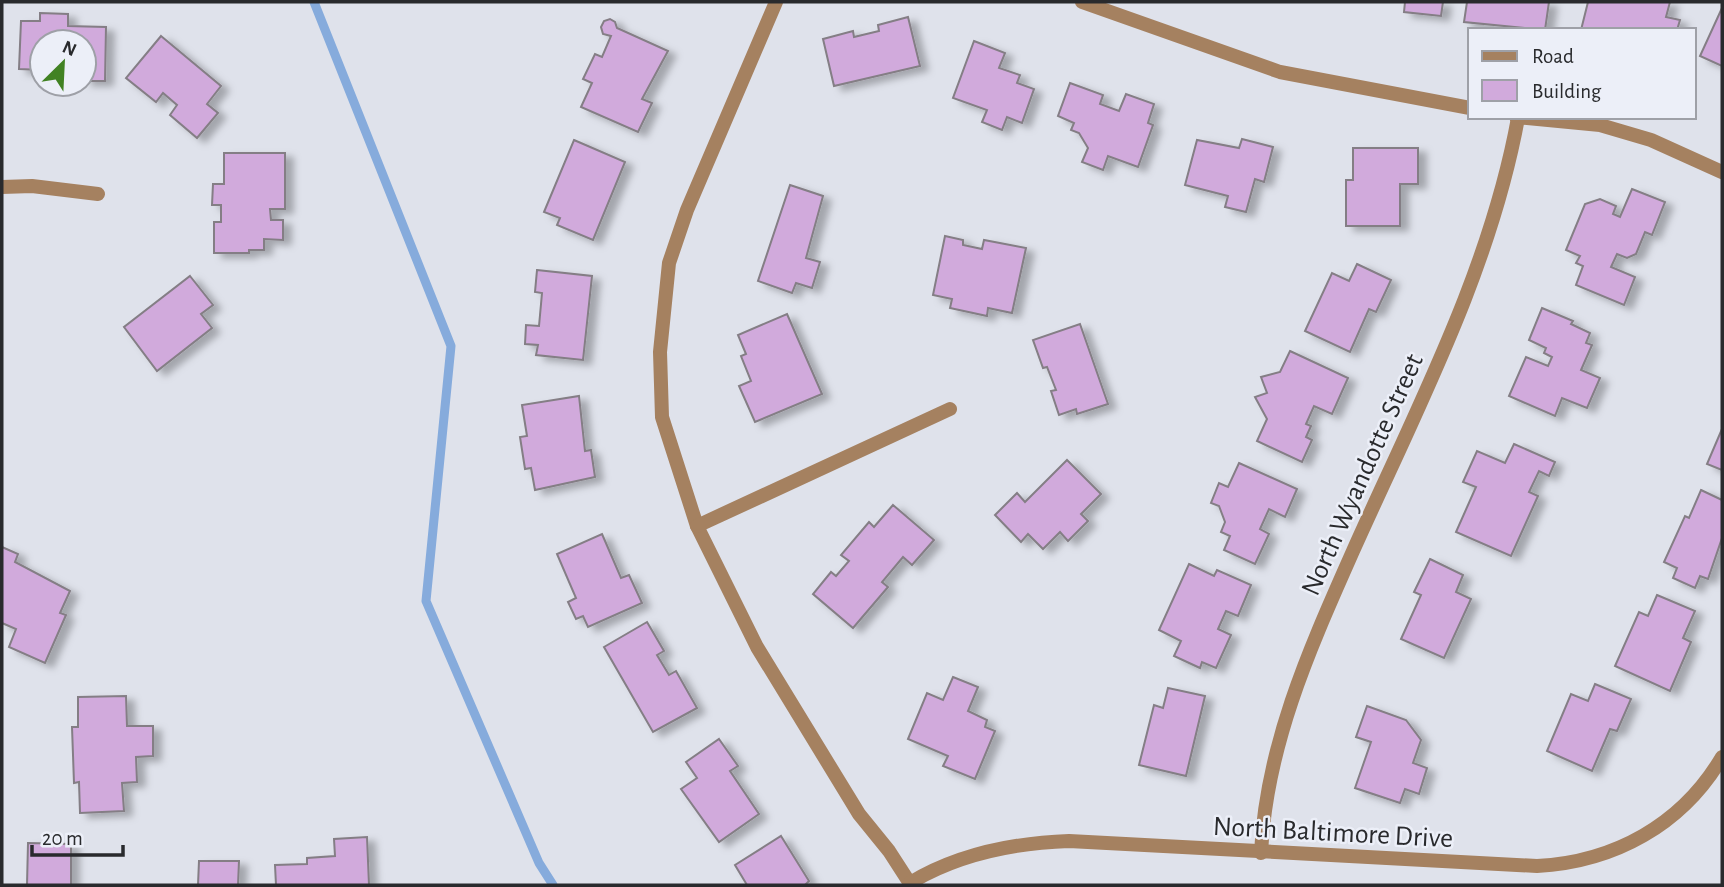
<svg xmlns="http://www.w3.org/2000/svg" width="1724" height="887" font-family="'Alegreya Sans',sans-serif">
<defs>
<filter id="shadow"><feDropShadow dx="8" dy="4.5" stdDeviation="3.5" flood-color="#0004"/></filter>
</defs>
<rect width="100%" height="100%" fill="#dfe2eb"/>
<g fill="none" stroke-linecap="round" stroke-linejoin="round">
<path stroke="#86abdc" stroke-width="9" d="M314,2L451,346L426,601L539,863L553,885"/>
</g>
<g fill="#d1aadc" stroke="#847e85" stroke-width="2" filter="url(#shadow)">
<path d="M1405,2H1443L1441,16L1404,12Z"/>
<path d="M1467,2H1549L1545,30L1464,22Z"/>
<path d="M1588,2H1670L1666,17L1680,20L1677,30H1581Z"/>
<path d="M1722,8V66L1700,56Z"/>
<path d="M40,13L68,14V26L106,27L105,81H84V42H42V70L19,69L21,21H40Z"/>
<path d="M908,17L920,66L834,86L823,39L853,31L854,37L879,31L878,25Z"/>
<path d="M610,19L615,22L617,28L668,51L642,99L652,103L638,132L581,107L592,83L583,79L595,54L602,57L611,36L603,34L601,27L604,21Z"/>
<path d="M161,36L221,86L207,104L218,113L197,138L170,115L177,105L163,93L156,102L126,78Z"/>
<path d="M974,41L1005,53L999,68L1020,75L1017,83L1034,89L1022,123L1007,117L1002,130L982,122L987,110L953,98Z"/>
<path d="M1070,83L1103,95L1100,104L1119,111L1126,94L1154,104L1148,123L1153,125L1138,167L1108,156L1103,170L1082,162L1088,148L1079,133L1071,130L1074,123L1058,116Z"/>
<path d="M1242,139L1273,147L1264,182L1255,179L1246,212L1225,207L1228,196L1185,185L1197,140L1239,148Z"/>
<path d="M574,140L625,162L593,240L557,225L560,218L544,212Z"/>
<path d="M1353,148H1418V184H1400V226H1346V180H1353Z"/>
<path d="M224,153H285V209H270L271,220H283V240L264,239V250H249V253H214V222H221V205H212L213,184H224Z"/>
<path d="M790,185L823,196L806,258L820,262L812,288L796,283L792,293L758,281Z"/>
<path d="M1632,189L1665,202L1652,235L1645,232L1636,254L1627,258L1617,254L1611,267L1635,277L1624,305L1576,285L1583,266L1576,263L1580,256L1566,250L1585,204L1600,199L1616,206L1613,214L1620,217Z"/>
<path d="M945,236L963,240V245L982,249L984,240L1026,248L1012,313L988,308L987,316L950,308L952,299L933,295Z"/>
<path d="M1357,264L1391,280L1376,312L1369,309L1350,352L1305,331L1332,273L1349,281Z"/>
<path d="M537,270L592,276L583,360L536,355L538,345L525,344L526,325L539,326L542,293L535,292Z"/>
<path d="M190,276L213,305L201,314L212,328L157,371L124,327Z"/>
<path d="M1542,308L1573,321L1571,324L1590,333L1586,343L1592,345L1581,370L1600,378L1587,408L1562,398L1555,416L1509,396L1526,357L1548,366L1552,357L1544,353L1546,348L1529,340Z"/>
<path d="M787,314L822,394L755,422L739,386L751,381L741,356L746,354L738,335Z"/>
<path d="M1080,324L1108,404L1077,414L1076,409L1059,415L1051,391L1056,390L1047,367L1043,368L1033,340Z"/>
<path d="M1290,351L1348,378L1332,414L1314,406L1306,424L1311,426L1306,437L1312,440L1302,462L1257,441L1267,419L1255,397L1267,393L1261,377L1280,372Z"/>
<path d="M579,396L585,451L591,450L595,477L535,490L531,468L525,469L520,437L527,436L522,405Z"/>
<path d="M1722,429V470L1707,464Z"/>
<path d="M1514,444L1555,462L1549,476L1539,471L1529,492L1538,496L1511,556L1456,532L1476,487L1463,482L1477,451L1505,463Z"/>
<path d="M1067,460L1101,494L1081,514L1088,521L1068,541L1060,532L1043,549L1028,534L1021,542L995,515L1017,493L1025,502Z"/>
<path d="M1239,463L1297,489L1285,517L1269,509L1260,529L1269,534L1255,564L1224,550L1230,536L1221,532L1225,522L1219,506L1211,503L1219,483L1228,487Z"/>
<path d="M1701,490L1722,500V538L1708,579L1700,576L1695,588L1673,578L1677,568L1664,562L1685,516L1689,518Z"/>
<path d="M893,505L934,540L912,565L903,557L882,582L888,587L853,628L813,594L831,572L836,576L849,561L841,555L869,522L874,527Z"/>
<path d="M602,534L621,578L629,575L642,603L588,627L583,616L576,619L568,602L576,598L557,554Z"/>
<path d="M2,547L18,554L15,562L70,591L60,613L66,615L45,663L9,647L16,629L2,623Z"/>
<path d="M1430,559L1463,575L1456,592L1471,599L1444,658L1401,639L1421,595L1414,592Z"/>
<path d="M1189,564L1214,576L1217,570L1251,585L1238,616L1226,611L1218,629L1231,635L1216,668L1202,662L1200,668L1174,656L1181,641L1159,630Z"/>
<path d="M1657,595L1695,611L1683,638L1691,642L1670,691L1615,666L1639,612L1648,616Z"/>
<path d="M647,622L664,651L657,655L669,675L676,671L697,708L653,732L604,647Z"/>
<path d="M953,677L978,687L968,711L987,720L985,727L995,731L975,779L943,766L948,756L908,739L927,693L943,700Z"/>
<path d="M1595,684L1631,699L1617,731L1610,729L1592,771L1547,751L1571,694L1588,701Z"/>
<path d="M1168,688L1205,696L1186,776L1139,765L1154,705L1163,708Z"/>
<path d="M126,696L127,726H153V756L136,757L137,782L122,783L124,811L80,813L79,782L74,783L72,727H78V697Z"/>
<path d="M1367,706L1406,720L1421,740L1413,763L1427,768L1419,794L1405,789L1400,803L1355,788L1371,742L1356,737Z"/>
<path d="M719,739L738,766L730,771L759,814L719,842L681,789L697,778L686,762Z"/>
<path d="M781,836L809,881L805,885H747L735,865Z"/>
<path d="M367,837L369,885H276L275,865L307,864V858L335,856L334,839Z"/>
<path d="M28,843L71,844V885H27Z"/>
<path d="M199,861H239L238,885H198Z"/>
</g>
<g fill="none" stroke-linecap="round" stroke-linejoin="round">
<g stroke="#a58160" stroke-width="14">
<path d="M776,2L687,210L669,263L660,352L662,417L697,526L757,647L859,814L889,851L911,885"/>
<path d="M1082,2L1280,72L1470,108"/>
<path d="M1516,117L1600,125L1651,140L1722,172"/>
<path d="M2,187L32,186L98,194"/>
<path d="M697,526L950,409"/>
<path d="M1261,853C1266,745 1310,648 1353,551C1416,410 1490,271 1518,118"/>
<path d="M910,883C958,854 1013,843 1069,841L1537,866C1614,862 1682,825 1722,757"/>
</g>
</g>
<g text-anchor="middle" stroke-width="5" stroke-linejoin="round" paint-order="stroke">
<g font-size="28" fill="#292a2d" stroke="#eceff8">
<text transform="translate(1361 474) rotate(-66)" y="10">North Wyandotte Street</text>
<text transform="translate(1333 831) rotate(3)" y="10">North Baltimore Drive</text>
</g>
</g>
<rect width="1724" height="887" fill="none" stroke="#292a2d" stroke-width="7"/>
<rect x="1468" y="28" width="228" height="91" fill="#eceff8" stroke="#9ea0a7" stroke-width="2"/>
<rect x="1482" y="51" width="35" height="10" fill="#a58160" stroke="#9ea0a7" stroke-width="2"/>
<text x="1532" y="63" font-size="21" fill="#292a2d">Road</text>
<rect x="1482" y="80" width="35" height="21" fill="#d1aadc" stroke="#9ea0a7" stroke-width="2"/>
<text x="1532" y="98" font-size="21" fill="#292a2d">Building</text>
<g transform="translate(63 63) rotate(24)"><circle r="33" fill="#eceff8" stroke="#9ea0a7" stroke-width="2"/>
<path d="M0-5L12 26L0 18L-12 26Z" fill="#418223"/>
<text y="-10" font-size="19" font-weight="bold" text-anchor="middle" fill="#292a2d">N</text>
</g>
<path d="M32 845v10h91v-10" fill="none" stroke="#292a2d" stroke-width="3.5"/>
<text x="42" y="845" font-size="21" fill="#292a2d" stroke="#eceff8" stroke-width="5" paint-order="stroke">20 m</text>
</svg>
